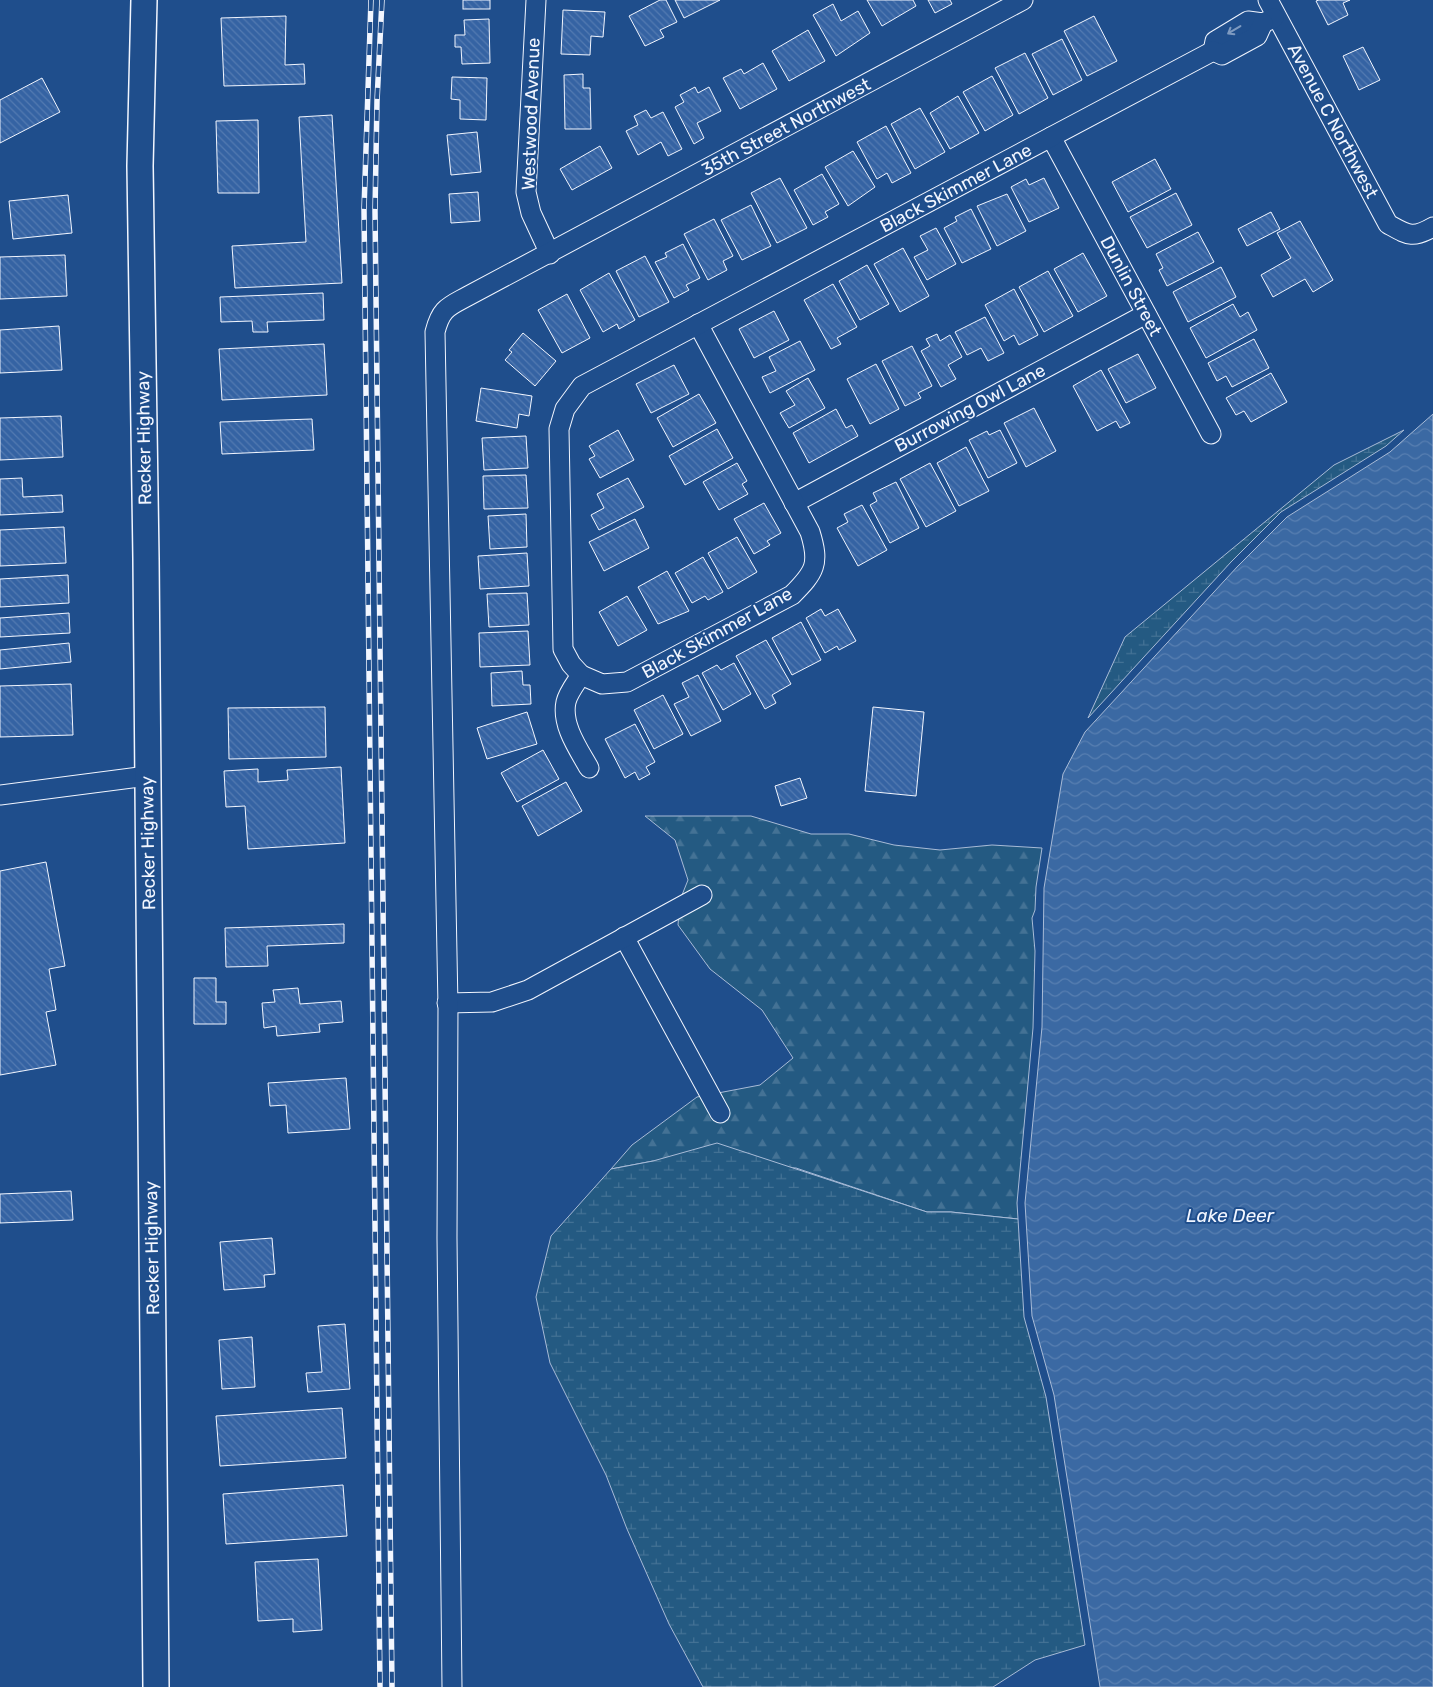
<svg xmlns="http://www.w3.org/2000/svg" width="1433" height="1687" font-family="Rubik,sans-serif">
<defs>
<pattern id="forest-firs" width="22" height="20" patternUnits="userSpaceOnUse" patternTransform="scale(1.25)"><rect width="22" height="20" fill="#245a82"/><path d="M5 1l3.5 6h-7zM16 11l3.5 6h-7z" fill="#447295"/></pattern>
<pattern id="wetland-marsh" width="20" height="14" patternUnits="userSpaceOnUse" patternTransform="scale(1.25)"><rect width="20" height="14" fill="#245a82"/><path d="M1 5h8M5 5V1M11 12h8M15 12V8" fill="none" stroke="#447295"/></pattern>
<pattern id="water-waves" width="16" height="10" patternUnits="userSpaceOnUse" patternTransform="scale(1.25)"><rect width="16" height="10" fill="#3b69a3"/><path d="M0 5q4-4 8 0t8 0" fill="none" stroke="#587fb1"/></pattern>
<pattern id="building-back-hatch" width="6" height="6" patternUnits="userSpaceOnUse" patternTransform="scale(1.25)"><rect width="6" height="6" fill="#3563a3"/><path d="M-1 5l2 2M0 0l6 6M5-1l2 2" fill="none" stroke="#537ab1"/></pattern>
</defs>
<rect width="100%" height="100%" fill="#1f4e8c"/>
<path fill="url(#forest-firs)" stroke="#a8bbd7" d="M645,816H751L811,834H849L894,845L940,850L992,845L1042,848L1036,887L1035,910L1032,918L1035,951L1033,1028L1017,1203L1018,1219L951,1212H927L796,1168L653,1161L611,1169L632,1145L697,1097L760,1085L793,1058L762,1010L710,969L678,925L680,900L688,880L675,840Z"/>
<g fill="url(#wetland-marsh)" stroke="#a8bbd7">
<path d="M1404,430L1386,446L1281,512L1231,562L1088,718L1125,637L1334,465Z"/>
<path d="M717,1143L927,1212H951L1018,1219L1024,1317L1046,1397L1085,1645L1035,1660L993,1687H703L669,1624L627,1529L606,1475L550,1363L536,1297L551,1236L611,1169L653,1161Z"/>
</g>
<path fill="url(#water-waves)" stroke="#a8bbd7" d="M1433,414V1687H1100L1054,1395L1032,1316L1025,1203L1042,1027L1044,888L1063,774L1085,732L1237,567L1287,517L1390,452Z"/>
<g fill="url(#building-back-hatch)" stroke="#f2f6ff">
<rect x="463" y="0" width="27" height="9"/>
<path d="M660,0H666L677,22L660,30L664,37L645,46L629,16Z"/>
<path d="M675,0H720L684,18Z"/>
<path d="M867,0H913L916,6L882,26Z"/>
<path d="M928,0H950L952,4L935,13Z"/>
<path d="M1319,0H1350L1343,3L1348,15L1328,25L1316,1Z"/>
<path d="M833,4L841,21L858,11L870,33L836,56L813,15Z"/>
<path d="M563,10L605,12L603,37L591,36L590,55L561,54Z"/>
<path d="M286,16L285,65L304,64L305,84L224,86L221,18Z"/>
<path d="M1094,16L1117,61L1087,76L1064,31Z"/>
<path d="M489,19L490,63L462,64L461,47H455V35H465L464,20Z"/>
<path d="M808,30L825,61L789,81L772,51Z"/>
<path d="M1062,39L1082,80L1053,95L1032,54Z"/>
<path d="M1363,47L1380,80L1359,90L1343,56Z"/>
<path d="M1025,53L1048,98L1019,114L995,68Z"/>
<path d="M763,63L777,89L740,109L723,78L741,69L744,74Z"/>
<path d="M583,74V88H590L591,129H565L564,75Z"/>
<path d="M992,76L1013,115L985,131L963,92Z"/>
<path d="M452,77L487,78L486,120L460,119V100L451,99Z"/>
<path d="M42,78L60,112L0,143V100Z"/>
<path d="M695,87L698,93L709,87L721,111L697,123L704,138L694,144L675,107L684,102L680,95Z"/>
<path d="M958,96L979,133L950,149L930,113Z"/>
<path d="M920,108L945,152L915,169L891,124Z"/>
<path d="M646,110L651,118L663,112L682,149L668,156L661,142L638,155L626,131L638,125L634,116Z"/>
<path d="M332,115L342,283L235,288L232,246L306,242L299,117Z"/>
<path d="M258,120L259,193H218L216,121Z"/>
<path d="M886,126L911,173L892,183L887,173L877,179L857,142Z"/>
<path d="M477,132L481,172L451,175L447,135Z"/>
<path d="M600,146L612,168L572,190L560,169Z"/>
<path d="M853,151L875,187L848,206L825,167Z"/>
<path d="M1155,159L1171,189L1128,212L1112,182Z"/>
<path d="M822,174L839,204L825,212L828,217L813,225L794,190Z"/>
<path d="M780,178L807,228L777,243L751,193Z"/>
<path d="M1044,178L1059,208L1029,222L1011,187L1026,179L1029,185Z"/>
<path d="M478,192L480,221L451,223L449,194Z"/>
<path d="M1176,193L1192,225L1147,248L1130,217Z"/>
<path d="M1007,194L1026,231L997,246L977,206Z"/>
<path d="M68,195L72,233L13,239L9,201Z"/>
<path d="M751,205L771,246L742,260L721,220Z"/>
<path d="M971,209L991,249L962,263L944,228L957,221L955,217Z"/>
<path d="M1271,212L1280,229L1247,246L1238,229Z"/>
<path d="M714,219L733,256L723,261L727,270L708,280L684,234Z"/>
<path d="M1300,221L1333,280L1313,292L1305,279L1273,297L1261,275L1291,258L1277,233Z"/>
<path d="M936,228L956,264L927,280L914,257L928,250L920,236Z"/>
<path d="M1198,232L1214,262L1167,286L1159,270L1163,268L1156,254Z"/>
<path d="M683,244L700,278L686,285L689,290L674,298L655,262L667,257L665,253Z"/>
<path d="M903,248L929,296L900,312L874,264Z"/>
<path d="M1083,253L1107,296L1078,312L1054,269Z"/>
<path d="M65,255L67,296L0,299V257Z"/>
<path d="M645,256L669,302L639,317L616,271Z"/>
<path d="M867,265L889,304L860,320L839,281Z"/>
<path d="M1221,267L1236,297L1188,322L1173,292Z"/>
<path d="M1048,271L1073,316L1044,332L1019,287Z"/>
<path d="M609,273L635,320L619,329L617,324L603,332L580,290Z"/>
<path d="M833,284L857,327L837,338L841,344L831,349L804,300Z"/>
<path d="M1014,289L1038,335L1019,345L1014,335L1004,341L985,305Z"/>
<path d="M323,293L324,320L267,322L268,332H253L252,321L221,322L220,297Z"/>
<path d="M567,294L590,338L562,353L538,310Z"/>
<path d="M1233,304L1240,317L1248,312L1257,330L1206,358L1190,328Z"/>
<path d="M774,311L789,340L754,358L739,329Z"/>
<path d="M985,317L1004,353L988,361L981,348L967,355L955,332Z"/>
<path d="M59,326L62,370L0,373V330Z"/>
<path d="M523,333L556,361L535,386L505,360L512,352L509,350Z"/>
<path d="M937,334L940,341L950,335L962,357L948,365L956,379L941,387L921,351L930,346L926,339Z"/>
<path d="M1254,339L1269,368L1232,387L1226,376L1217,381L1208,363Z"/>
<path d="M800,341L815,370L770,393L762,377L776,371L769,357Z"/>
<path d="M324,344L327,395L222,400L219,349Z"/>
<path d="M912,346L932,386L918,393L921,398L905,406L882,361Z"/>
<path d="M1138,354L1156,388L1126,403L1108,369Z"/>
<path d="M876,364L899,409L870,424L847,379Z"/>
<path d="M674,365L689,394L651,413L636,384Z"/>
<path d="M1101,370L1130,423L1120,428L1116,421L1097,431L1073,386Z"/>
<path d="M1271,373L1287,402L1251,422L1244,411L1236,415L1226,398Z"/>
<path d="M808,378L825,408L789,428L780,413L795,405L786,391Z"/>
<path d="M481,388L532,396L529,416L519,414L517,428L476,421Z"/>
<path d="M699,394L716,423L673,447L657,418Z"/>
<path d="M1034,408L1056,451L1026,467L1004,423Z"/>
<path d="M836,409L846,428L852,425L858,436L809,463L793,433Z"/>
<path d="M61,416L63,457L0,460V418Z"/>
<path d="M312,419L314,450L222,454L220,422Z"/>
<path d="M717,429L733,458L685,485L669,456Z"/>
<path d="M618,430L634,460L600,478L589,459L595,456L589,446Z"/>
<path d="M1000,430L1017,463L988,478L969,440L987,431L989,435Z"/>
<path d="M526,436L528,468L484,470L482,438Z"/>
<path d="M966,447L989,491L959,506L937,463Z"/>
<path d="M737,463L747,481L742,484L748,494L719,510L703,482Z"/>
<path d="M930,463L956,511L926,527L900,479Z"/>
<path d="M526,475L528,508L484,509L483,476Z"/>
<path d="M22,478L23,497L62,495L63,512L0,515V479Z"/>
<path d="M628,478L644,507L599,530L591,515L604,508L597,494Z"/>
<path d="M896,482L919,528L890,543L870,505L877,501L873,493Z"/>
<path d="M764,503L781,533L767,541L770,545L754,554L734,519Z"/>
<path d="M862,505L887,550L858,566L837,528L848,522L844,514Z"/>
<path d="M526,514L527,547L490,549L488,516Z"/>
<path d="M635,519L649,548L604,571L589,542Z"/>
<path d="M64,527L66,563L0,566V530Z"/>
<path d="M737,537L757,572L728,589L708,553Z"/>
<path d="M527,553L529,586L480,589L478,556Z"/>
<path d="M703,557L723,592L708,600L705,596L692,603L675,573Z"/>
<path d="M667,571L689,611L658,624L638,587Z"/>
<path d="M68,575L69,603L0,607V579Z"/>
<path d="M527,593L529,625L489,627L487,594Z"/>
<path d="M627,596L647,630L618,646L599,612Z"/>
<path d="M821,609L825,616L838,609L856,641L839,650L837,646L825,653L806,618Z"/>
<path d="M69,613L70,633L0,637V618Z"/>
<path d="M801,622L821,660L792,675L772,638Z"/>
<path d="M528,631L530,665L480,667L479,633Z"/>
<path d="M766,640L791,684L772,695L776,703L765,709L736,656Z"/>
<path d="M69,643L71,662L0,669V650Z"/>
<path d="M734,663L751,694L723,710L702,673L717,665L721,670Z"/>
<path d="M522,671L523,685H530L531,704L492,706L491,673Z"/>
<path d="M698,675L721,721L691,736L674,704L689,697L682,683Z"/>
<path d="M71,684L73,735L0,737V686Z"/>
<path d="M663,695L683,734L654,749L634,710Z"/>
<path d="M325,707L326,757L229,759L228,708Z"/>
<path d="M873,707L924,712L916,796L865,791Z"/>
<path d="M527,712L537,744L487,759L477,728Z"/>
<path d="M635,724L655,762L646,767L650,774L639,780L635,772L625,778L605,739Z"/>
<path d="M543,750L559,779L517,802L501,773Z"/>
<path d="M341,767L345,843L248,849L245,806L226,807L224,771L258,769V782L288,780L287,770Z"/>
<path d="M800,778L807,798L781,806L775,786Z"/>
<path d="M566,782L582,811L538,836L522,806Z"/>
<path d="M46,862L65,966L49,969L56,1010L46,1012L56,1065L0,1075V871Z"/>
<path d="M344,924V943L267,946L268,966L226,967L225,928Z"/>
<path d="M194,978H216V1002H226V1024H194Z"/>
<path d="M298,988L300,1004L341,1001L343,1022L319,1024L320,1032L277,1036L276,1026L264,1028L262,1003L275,1002L273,990Z"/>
<path d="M346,1078L350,1129L288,1133L286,1105L270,1106L268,1083Z"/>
<path d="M71,1191L73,1220L0,1223V1194Z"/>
<path d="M272,1238L275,1274L264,1275L265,1287L224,1290L220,1242Z"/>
<path d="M345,1324L350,1389L308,1392L306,1373L322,1372L318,1326Z"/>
<path d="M252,1337L255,1387L222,1389L219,1340Z"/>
<path d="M342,1408L346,1458L220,1466L216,1416Z"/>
<path d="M343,1485L347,1536L226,1544L223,1494Z"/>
<path d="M318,1559L322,1630L293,1632V1619L258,1621L255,1562Z"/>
</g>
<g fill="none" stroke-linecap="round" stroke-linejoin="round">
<g stroke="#f2f6ff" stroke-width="21">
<g id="minor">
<path d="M536,0L526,192L531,213L550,254"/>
<path d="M1268,0L1388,224C1408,235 1412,239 1433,227"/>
<path d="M1213,51L1215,41L1248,21L1263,23L1274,18"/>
<path d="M1051,137L1211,434"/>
<path d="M794,503L1146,314"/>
<path d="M581,675L602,684L627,682L792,595C815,572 820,564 810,532L698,324"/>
<path d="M589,768C579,750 561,725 566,702C568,693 576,683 581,675L571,664L563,649L559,429L565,409L582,386L1213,51L1222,55L1257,36L1263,23"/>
<path d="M0,795L147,776"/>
<path d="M624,937L720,1113"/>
<path d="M447,1003L492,1002L528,990L702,895"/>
<path d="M452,1687L447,1238L448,1006L435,332C441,308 448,307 468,296L1023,0"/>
</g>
</g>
<g stroke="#f2f6ff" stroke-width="28">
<path id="major" d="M144,0L140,166L146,559L156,1687"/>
</g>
<use href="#minor" stroke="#1f4e8c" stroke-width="19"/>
<use href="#major" stroke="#1f4e8c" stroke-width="25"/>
<g stroke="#f2f6ff" stroke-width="5.5">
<g id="rail">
<path d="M371,0L364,209L380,1687"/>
<path d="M382,0L377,101L375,211L392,1687"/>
</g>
</g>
<use href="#rail" stroke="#1f4e8c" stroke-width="4" stroke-dasharray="11" stroke-linecap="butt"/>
</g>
<defs><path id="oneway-shaft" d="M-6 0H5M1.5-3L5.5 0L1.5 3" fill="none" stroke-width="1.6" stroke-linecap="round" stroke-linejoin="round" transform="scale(1.25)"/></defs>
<use stroke="#7e9ac0" href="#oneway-shaft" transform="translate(1234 30) rotate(149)"/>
<g text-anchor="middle" stroke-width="4" stroke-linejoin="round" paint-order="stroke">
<g font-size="18" fill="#f2f6ff" stroke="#1f4e8c">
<text transform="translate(531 114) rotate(-88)" y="6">Westwood Avenue</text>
<text transform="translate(1333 121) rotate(62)" y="6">Avenue C Northwest</text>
<text transform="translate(786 127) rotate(-28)" y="6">35th Street Northwest</text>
<text transform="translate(956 188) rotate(-28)" y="6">Black Skimmer Lane</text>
<text transform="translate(1131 286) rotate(62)" y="6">Dunlin Street</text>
<text transform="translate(970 408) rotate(-28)" y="6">Burrowing Owl Lane</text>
<text transform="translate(144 438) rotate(-91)" y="6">Recker Highway</text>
<text transform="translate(717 633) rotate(-29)" y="6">Black Skimmer Lane</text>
<text transform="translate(148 843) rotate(-91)" y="6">Recker Highway</text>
<text transform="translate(152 1248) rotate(-91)" y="6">Recker Highway</text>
</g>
<g font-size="19" font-style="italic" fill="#f2f6ff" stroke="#1f4e8c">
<text x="1230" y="1222">Lake Deer</text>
</g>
</g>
</svg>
